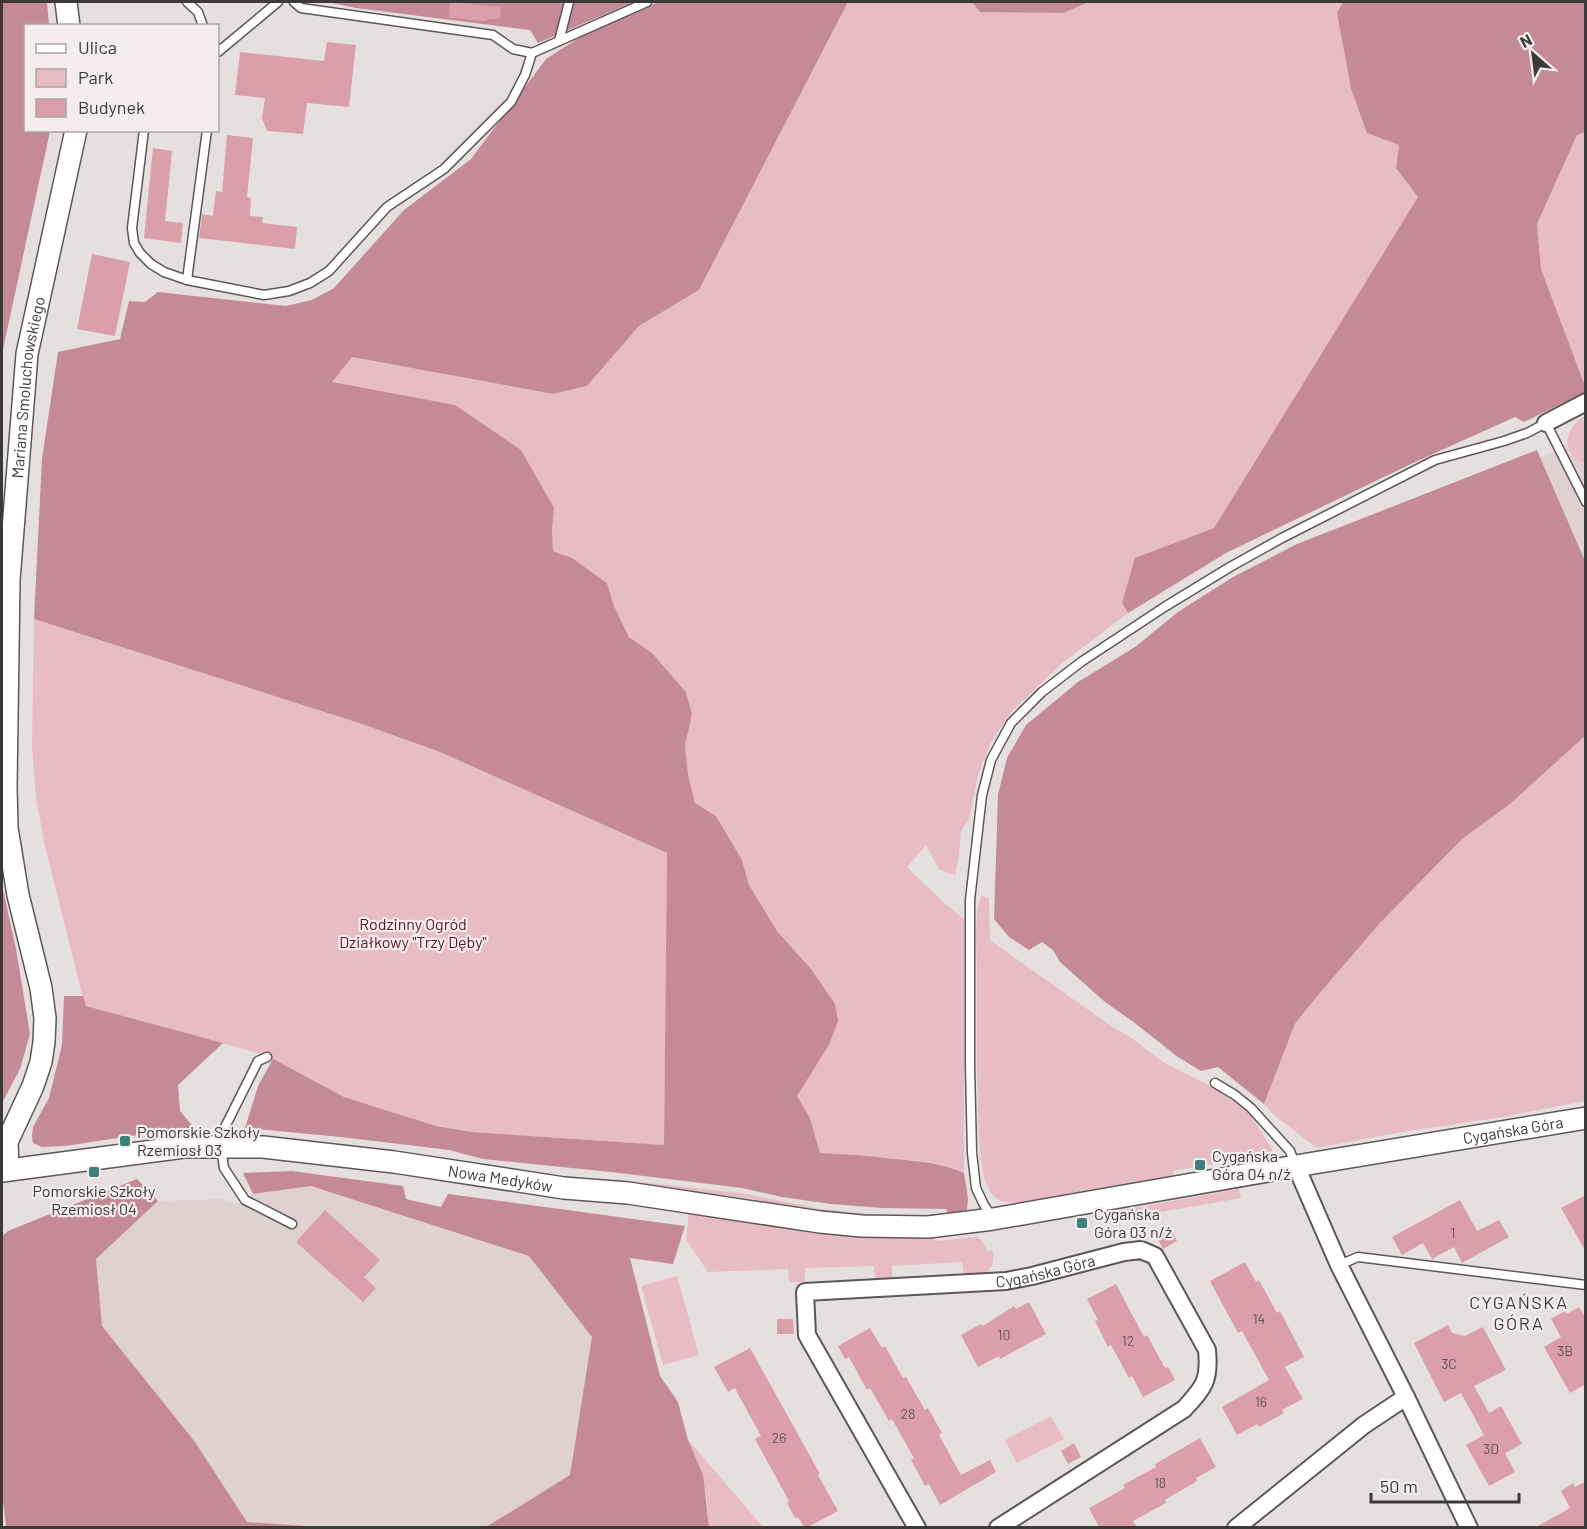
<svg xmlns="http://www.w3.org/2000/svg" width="1587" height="1529" font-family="Barlow,sans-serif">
<rect width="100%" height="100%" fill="#e6dfe0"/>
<g fill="#dfd0d2">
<path d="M1585,435V561L1541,458Z"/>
<path d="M311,1186L529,1256L592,1337L570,1475L486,1527L319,1528L247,1522L195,1442L102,1326L96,1259L158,1201L222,1199L240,1204L253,1194Z"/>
</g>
<g fill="#e7bcc4">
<path d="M848,2H972L980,12L1063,13L1089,2H1343L1337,13L1351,89L1367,133L1399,145L1396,168L1418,197L1214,528L1136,558L1122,603L1128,613L1061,664L1011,712L991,742L978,775L969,819L961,831L959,856L955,876L939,869L926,845L907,867L943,902L964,919V1173C941,1161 912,1160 886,1158C864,1157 842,1155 820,1153L810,1118L797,1096L829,1045L811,969L777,931L749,885L742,860L716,816L695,803L688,774L685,746L692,714L686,692L652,653L629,637L614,606L607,583L572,558L553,551L552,529L554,508L332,382L352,357L553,394L587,386L639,326L699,290Z"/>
<path d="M1585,132V386L1541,269L1537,224L1577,135Z"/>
<path d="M1585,416V440L1584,441L1585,445L1586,463C1573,461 1570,452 1567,441C1570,429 1574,421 1585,416Z"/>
<path d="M34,619L362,724L440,752L667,853L664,1145L472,1132L436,1126L344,1097L258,1053L85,1006L44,842L36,797L32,747Z"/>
<path d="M1585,736V1101L1497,1118L1402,1132L1317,1148L1275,1116L1264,1104L1295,1025L1314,1000L1379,924L1462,839L1510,804Z"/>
<path d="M982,896L989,898L990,940L1111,1026L1130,1037L1163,1062L1205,1083L1248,1111L1272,1149L1271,1156L1268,1159L1247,1162L1246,1158L1173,1171L1174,1176L1022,1202C1007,1204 995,1203 988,1187C983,1178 981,1162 980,1152C976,1094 977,1035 977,977C977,959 973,909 982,896Z"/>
<path d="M615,1179L747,1194L821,1209L875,1215V1216H852L802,1210L748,1198L615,1182Z"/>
<path d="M1239,1189L1241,1198L1114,1220L1112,1212Z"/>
<path d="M689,1212L827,1233L862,1237H934L935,1241L977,1237L982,1241L988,1251L993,1250C996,1271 983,1280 964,1274L962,1262L892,1266V1278L875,1279L874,1266L805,1268V1282H789L788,1269L708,1272L686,1240Z"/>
<path d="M677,1276L699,1355L663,1365L641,1286Z"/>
<path d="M1051,1416L1064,1439L1017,1463L1005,1440Z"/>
<path d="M688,1440L763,1527H709L707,1500Z"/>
</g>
<g fill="#c58a97">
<path d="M2,2H47L49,25L26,26V130L50,131L2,354Z"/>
<path d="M327,2H633L538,43L530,30L356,8Z"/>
<path d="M658,2H848L699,290L639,326L587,386L553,394L352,357L332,382L455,405L521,450L554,508L552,529L553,551L572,558L607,583L614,606L629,637L652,653L686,692L692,714L685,746L688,774L695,803L716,816L742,860L749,885L777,931L811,969L835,1004L838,1021L829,1045L797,1096L810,1118L820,1153C845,1154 870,1156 895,1159C919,1161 943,1163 964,1173L968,1198L967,1210L948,1213L946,1209L882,1208L831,1204L782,1197L742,1188L611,1172L483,1159L449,1150L341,1137L245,1128L258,1086L273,1059L344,1097L436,1126L472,1132L664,1145L667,853L440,752L362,724L34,619L42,459L58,352L120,339L129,301L145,302L158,292L286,306L312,300L334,288L404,210L471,159L546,59L582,36Z"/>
<path d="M972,2H1089L1063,13L980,12Z"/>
<path d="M1343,2H1585V132L1577,135L1537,224L1541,269L1585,386V392L1524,422L1515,417L1413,463L1226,553L1128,613L1122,603L1135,558L1214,528L1418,197L1396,168L1399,145L1367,133L1351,89L1337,13Z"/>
<path d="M1537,450L1585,561V736L1510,804L1462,839L1379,924L1314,1000L1295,1024L1264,1104L1218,1067L1201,1071L1178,1057L1132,1021L1105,1002L1060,962L1053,950L1042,942L1029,950L1009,937L994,919L998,795L1007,758L1026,725L1078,682L1135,647L1178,612L1233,577L1297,544Z"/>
<path d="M2,885L16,949L30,1034L20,1069L2,1103Z"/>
<path d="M64,996H83L86,1006L223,1043L178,1085L180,1111L195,1129L157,1132L65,1146L42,1147L33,1143L32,1136L33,1127L49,1098L62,1045Z"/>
<path d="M292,1171L403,1186L406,1199L441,1207L448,1194L685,1226L673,1264L630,1258L660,1376L678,1402L688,1440L703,1475L709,1527H486L570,1475L592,1337L529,1256L311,1186L253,1194L243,1173Z"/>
<path d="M137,1179L158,1201L96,1259L102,1326L195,1442L247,1522L319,1527H6L2,1492V1236L8,1231Z"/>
</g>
<g fill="#db9fac">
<path d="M450,2L501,7L500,19H487V21L449,18Z"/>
<path d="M327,42L356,45L349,107L307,103L303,134L267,131L262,118L265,98L235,95L240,52L324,61Z"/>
<path d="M227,135L253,138L247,197L251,198L250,216L263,217L262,223L297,227L295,249L199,238L202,214L213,216L216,191L222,192Z"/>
<path d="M153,148L172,151L165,221L183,223L181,243L144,238Z"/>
<path d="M92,254L130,262L115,336L77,329Z"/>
<path d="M1586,1195V1252L1561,1208Z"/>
<path d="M1460,1200L1477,1231L1499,1220L1509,1237L1462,1263L1454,1247L1432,1259L1423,1243L1402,1255L1392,1237Z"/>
<path d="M325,1210L380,1260L364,1277L376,1288L363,1302L296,1242Z"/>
<path d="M1170,1228L1177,1241L1163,1249L1156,1236Z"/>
<path d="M1245,1262L1256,1282L1259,1280L1277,1313L1280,1311L1304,1357L1285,1367L1303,1399L1282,1410L1284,1413L1259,1427L1257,1424L1237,1435L1222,1407L1269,1380L1242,1331L1238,1333L1210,1281Z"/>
<path d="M1116,1284L1144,1337L1147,1335L1165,1368L1168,1367L1175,1380L1143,1397L1132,1376L1129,1378L1111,1345L1108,1347L1095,1321L1098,1320L1087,1299Z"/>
<path d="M1029,1302L1046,1334L1000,1359L999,1356L978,1367L961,1335L981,1324L983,1326L1014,1306L1016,1309Z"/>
<path d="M1579,1307L1586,1319V1384L1570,1393L1544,1347L1561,1337L1551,1319L1565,1311L1567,1314Z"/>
<path d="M777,1319H793L794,1334H777Z"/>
<path d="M1448,1325L1452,1333L1465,1336L1483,1327L1506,1370L1474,1386L1489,1413L1501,1406L1522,1444L1505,1453L1515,1472L1489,1486L1466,1445L1484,1435L1461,1393L1444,1402L1414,1343Z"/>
<path d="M870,1328L882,1348L885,1346L903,1378L906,1377L925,1410L928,1408L942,1433L939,1435L961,1475L990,1460L996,1472L940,1505L929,1484L925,1486L911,1460L914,1458L892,1419L889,1421L870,1388L867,1390L849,1357L845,1359L838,1346Z"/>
<path d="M750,1348L820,1474L818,1475L838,1511L808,1527H804L798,1517L795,1518L787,1503L789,1501L755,1439L761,1436L739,1396L735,1388L728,1392L714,1367Z"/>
<path d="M1200,1438L1216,1467L1196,1478L1197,1481L1165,1500L1166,1503L1133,1521L1137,1527H1099L1089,1508L1125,1488L1123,1485L1156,1467L1155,1464Z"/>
<path d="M1074,1443L1081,1457L1068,1464L1061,1451Z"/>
<path d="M1586,1481V1527H1536L1570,1508L1561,1491L1573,1483L1575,1487Z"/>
</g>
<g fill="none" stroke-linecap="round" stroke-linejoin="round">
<g stroke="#5e5759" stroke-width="11">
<g id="service">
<path d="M187,2L198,12L203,26"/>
<path d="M294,2L301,8L493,35L513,49L532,53"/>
<path d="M559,41L569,2"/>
<path d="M218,52L278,2"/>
<path d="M144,130L132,228L134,243L140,253L151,264L164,272L187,280L264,295L289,291L310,283L329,271L387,207L444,169L511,102L525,75L532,53L647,2"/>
<path d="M187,280L207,130"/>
<path d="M267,1057L258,1061L222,1133L221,1146L224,1168L245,1200L292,1224"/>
<path d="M1215,1083L1235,1095L1251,1108L1290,1151L1295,1164"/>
<path d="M991,1216L984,1205L976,1188L972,1153L970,1066V900L982,795L991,760L1011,723L1042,692L1081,662L1166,606L1230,567L1282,538L1435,460L1504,441L1527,433L1546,423L1586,502"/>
<path d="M1339,1265L1358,1257L1586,1285"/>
</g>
</g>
<g stroke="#5e5759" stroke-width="20">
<g id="minor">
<path d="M1546,423L1586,402"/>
<path d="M1296,1166L1339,1265L1406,1397L1469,1528"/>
<path id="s1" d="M917,1528L807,1335L805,1292L1006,1281L1032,1276L1124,1252L1141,1250L1155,1256L1207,1350C1210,1381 1204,1387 1184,1409L998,1528"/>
<path d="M1236,1528L1364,1425L1406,1397"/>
</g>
</g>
<g stroke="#5e5759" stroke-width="24">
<g id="tertiary">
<path d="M66,2L69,26"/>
<path id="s2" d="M8,1170L7,1142L33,1086L41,1062L44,1042L45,1018L41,988L18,895L7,828L6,787L9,580L27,354L76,130"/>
<path id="s3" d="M2,1171L184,1147H263L394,1162L564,1188L628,1193L820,1222L862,1226L928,1227L993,1219L1296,1166L1586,1118"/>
</g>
</g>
<use href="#service" stroke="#fff" stroke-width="8"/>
<use href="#minor" stroke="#fff" stroke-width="16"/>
<use href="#tertiary" stroke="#fff" stroke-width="21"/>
</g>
<g fill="#3c827a" stroke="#f4eced" stroke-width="2">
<rect x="119" y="1135" width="12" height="12" rx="3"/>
<rect x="1194" y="1159" width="12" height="12" rx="3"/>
<rect x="88" y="1166" width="12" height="12" rx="3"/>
<rect x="1076" y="1217" width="12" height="12" rx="3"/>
</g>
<g text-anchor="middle" stroke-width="4.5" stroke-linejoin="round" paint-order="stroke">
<g font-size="14" fill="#645256">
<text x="1453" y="1238">1</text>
<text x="1259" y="1324">14</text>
<text x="1004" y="1340">10</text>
<text x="1128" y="1346">12</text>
<text x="1565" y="1356">3B</text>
<text x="1449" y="1369">3C</text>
<text x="1261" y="1407">16</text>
<text x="908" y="1419">28</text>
<text x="779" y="1443">26</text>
<text x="1491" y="1454">3D</text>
<text x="1160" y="1488">18</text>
</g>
<g font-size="16" fill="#3c393a" stroke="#f4eced">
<text dy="6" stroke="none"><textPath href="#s2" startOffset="795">Mariana Smoluchowskiego</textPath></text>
<text dy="6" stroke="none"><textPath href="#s3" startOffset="1526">Cygańska Góra</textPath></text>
<text dy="6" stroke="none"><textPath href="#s3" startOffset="502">Nowa Medyków</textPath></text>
<text dy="6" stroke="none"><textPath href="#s1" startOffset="507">Cygańska Góra</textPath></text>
</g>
<g font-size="16" fill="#5b142c" stroke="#f4eced">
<text x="413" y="930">Rodzinny Ogród<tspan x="413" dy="18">Działkowy "Trzy Dęby"</tspan></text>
</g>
<g font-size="16" fill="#3c393a" stroke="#f4eced" text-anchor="start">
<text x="137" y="1138">Pomorskie Szkoły<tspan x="137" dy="18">Rzemiosł 03</tspan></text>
<text x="1212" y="1162">Cygańska<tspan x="1212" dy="18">Góra 04 n/ż</tspan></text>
<text x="94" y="1197" text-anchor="middle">Pomorskie Szkoły<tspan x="94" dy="18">Rzemiosł 04</tspan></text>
<text x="1094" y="1220">Cygańska<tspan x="1094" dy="18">Góra 03 n/ż</tspan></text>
</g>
<g font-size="18" letter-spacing="1.5" fill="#3c393a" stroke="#f4eced">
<text x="1519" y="1309">CYGAŃSKA<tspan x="1519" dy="21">GÓRA</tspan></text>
</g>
</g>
<rect width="1587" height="1529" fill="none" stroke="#3c393a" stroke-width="6"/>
<rect x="24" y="24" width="195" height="108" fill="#f4eced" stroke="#aaa4a5" stroke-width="1.5"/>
<rect x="36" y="44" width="30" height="9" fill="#ffffff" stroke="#aaa4a5" stroke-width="1.5"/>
<text x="78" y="54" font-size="18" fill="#3c393a">Ulica</text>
<rect x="36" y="69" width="30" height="18" fill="#e7bcc4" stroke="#aaa4a5" stroke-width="1.5"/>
<text x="78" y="84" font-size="18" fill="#3c393a">Park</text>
<rect x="36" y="99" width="30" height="18" fill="#db9fac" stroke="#aaa4a5" stroke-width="1.5"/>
<text x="78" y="114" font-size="18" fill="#3c393a">Budynek</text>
<g transform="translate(1533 54) rotate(332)" stroke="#f4eced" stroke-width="4.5" paint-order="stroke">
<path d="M0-4.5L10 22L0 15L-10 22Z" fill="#3c393a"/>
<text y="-9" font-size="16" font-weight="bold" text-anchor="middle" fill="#3c393a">N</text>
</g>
<path d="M1371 1493v9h148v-9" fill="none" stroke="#3c393a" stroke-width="3"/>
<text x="1380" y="1493" font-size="18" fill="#3c393a" stroke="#f4eced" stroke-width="4.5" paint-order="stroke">50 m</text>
</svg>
